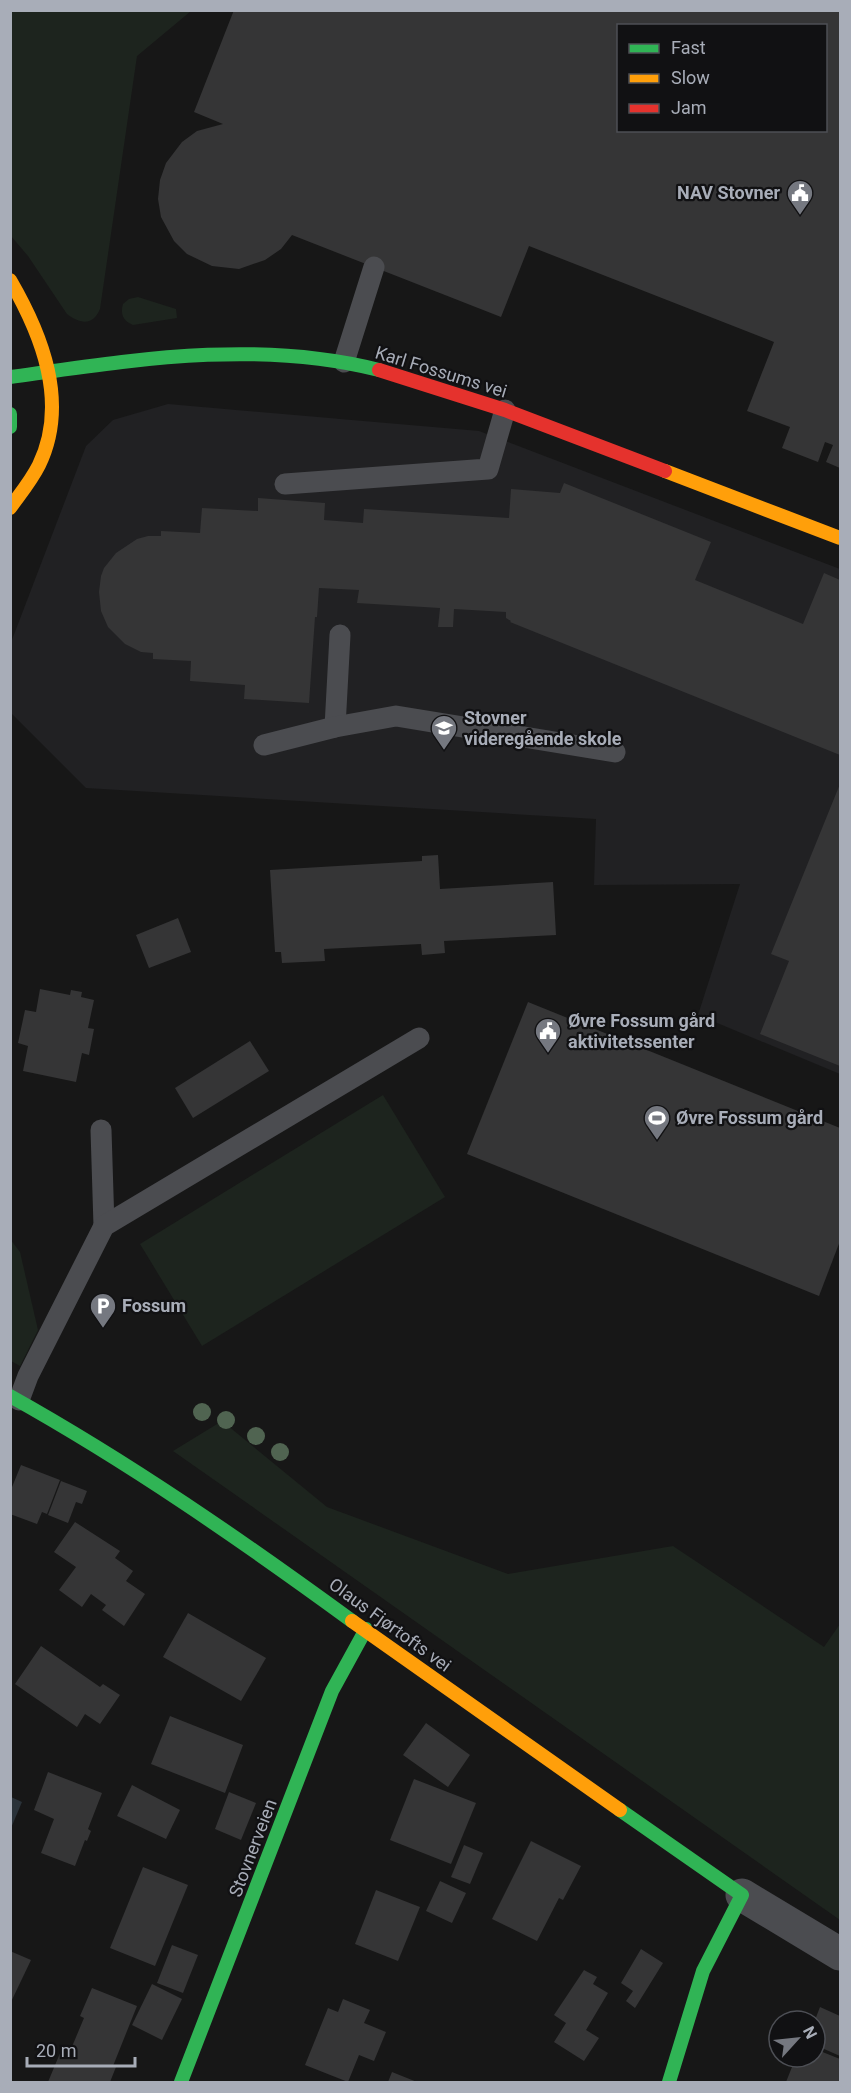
<svg xmlns="http://www.w3.org/2000/svg" width="851" height="2093" font-family="Roboto,sans-serif">
<rect width="100%" height="100%" fill="#171717"/>
<path fill="#212123" d="M168,404L479,431L840,569V1074L698,1015L740,884L594,885L596,819L86,788L11,713L10,645L86,446L113,420Z"/>
<g fill="#1d241e">
<path d="M10,11H191L137,56L100,309C93,326 80,324 67,314L28,256L11,236Z"/>
<path d="M138,297L176,309L177,318L133,325C123,321 120,314 123,304L129,299Z"/>
<path d="M383,1095L445,1197L202,1346L140,1244Z"/>
<path d="M10,1239L20,1252L38,1330L20,1366L11,1361Z"/>
<path d="M222,1421L327,1507L508,1574L673,1546L824,1647L840,1624V1920L173,1451Z"/>
</g>
<path fill="#2a3239" d="M11,1797L22,1802L11,1828H10Z"/>
<g fill="#353536" fill-rule="evenodd">
<path d="M234,10H840V468L826,462L833,445L825,442L818,462L782,448L790,427L747,411L774,342L529,246L501,317L292,235L281,249L265,260L239,269L212,266L187,254L174,241L161,217L158,199L160,180L166,163L182,142L197,131L223,124L194,112ZM618,26H826V130H618Z"/>
<path d="M564,483L711,542L695,580L803,624L824,573L840,580V755L510,622L511,621L506,618V612L454,609L453,627H438L440,608L357,603L359,590L319,588L317,617H315L309,703L244,699L245,685L190,681L191,661L153,659V653L141,652L125,644L108,627L101,611L99,592L101,576L104,568L116,553L137,539L148,536H161V531L200,533L202,508L258,511V498L325,503L324,520L363,523L364,509L509,518L511,489L560,493Z"/>
<path d="M840,784V1066L760,1034L789,961L771,954Z"/>
<path d="M438,855L440,889L553,882L556,935L444,941L445,953L422,955L421,944L324,949L325,961L282,963L281,952H275L270,870L422,861V856Z"/>
<path d="M178,918L191,952L149,968L136,935Z"/>
<path d="M40,989L70,995L71,990L82,992L81,997L94,1000L88,1028L94,1029L89,1055L82,1053L76,1082L23,1071L28,1046L18,1043L25,1010L36,1012Z"/>
<path d="M528,1002L840,1128V1241L819,1296L467,1154Z"/>
<path d="M250,1041L269,1071L193,1118L175,1088Z"/>
<path d="M21,1465L60,1480L47,1514L42,1512L37,1524L10,1514V1492Z"/>
<path d="M61,1481L87,1491L82,1504L76,1502L68,1523L48,1515Z"/>
<path d="M75,1522L120,1551L115,1558L133,1571L126,1581L145,1594L124,1626L102,1610L106,1605L91,1594L82,1607L59,1590L76,1567L54,1552Z"/>
<path d="M188,1613L266,1658L241,1701L163,1657Z"/>
<path d="M41,1646L100,1687L103,1684L120,1695L100,1724L85,1714L77,1727L15,1684Z"/>
<path d="M170,1716L243,1745L225,1793L151,1764Z"/>
<path d="M426,1723L470,1755L448,1787L403,1755Z"/>
<path d="M48,1772L102,1793L88,1829L91,1831L87,1841L85,1840L75,1866L41,1853L54,1819L34,1810Z"/>
<path d="M414,1779L476,1803L451,1864L390,1840Z"/>
<path d="M132,1785L180,1810L166,1839L117,1816Z"/>
<path d="M229,1792L256,1803L241,1840L215,1829Z"/>
<path d="M531,1841L581,1866L563,1900L559,1898L537,1941L492,1919Z"/>
<path d="M464,1845L483,1853L470,1884L451,1877Z"/>
<path d="M143,1867L188,1885L155,1966L110,1948Z"/>
<path d="M440,1881L466,1893L452,1923L426,1911Z"/>
<path d="M376,1890L420,1907L398,1961L355,1944Z"/>
<path d="M172,1945L198,1955L183,1993L157,1983Z"/>
<path d="M641,1949L663,1963L635,2008L626,2001L633,1991L621,1983Z"/>
<path d="M10,1951L31,1960L10,2004Z"/>
<path d="M584,1970L597,1977L593,1984L608,1993L586,2030L599,2038L584,2061L554,2042L566,2023L554,2015Z"/>
<path d="M152,1984L182,1999L162,2040L132,2025Z"/>
<path d="M92,1988L137,2006L113,2066L116,2067L110,2082H48L63,2046L71,2049L84,2018L80,2016Z"/>
<path d="M343,1999L370,2010L364,2023L386,2032L374,2061L359,2055L348,2082L305,2065L328,2008L338,2012Z"/>
<path d="M820,2007L840,2016V2056L815,2045V2020Z"/>
<path d="M815,2049L840,2059V2082H786L796,2057H815Z"/>
<path d="M392,2072L417,2082H388Z"/>
</g>
<g fill="none" stroke-linecap="round" stroke-linejoin="round">
<g stroke="#4b4c50" stroke-width="21">
<path d="M344,362L374,267"/>
<path d="M285,484L488,469L505,410"/>
<path d="M335,727L340,635"/>
<path d="M264,745L335,727L396,716L615,752"/>
<path d="M101,1130L104,1226"/>
<path d="M19,1400L28,1376L104,1226L419,1038"/>
</g>
<path stroke="#4b4c50" stroke-width="33" d="M742,1895L840,1954"/>
<g stroke="#30b455" stroke-width="14">
<path d="M10,377C133,360 256,339 379,370"/>
<path d="M10,414V427"/>
<path d="M10,1396C130,1463 241,1540 352,1621"/>
<path d="M620,1810L742,1895L703,1971L669,2082"/>
<path d="M181,2082L332,1691L366,1629"/>
</g>
<g stroke="#ff9f0a" stroke-width="14">
<path d="M10,280C42,335 69,403 39,465C31,481 20,494 10,508"/>
<path d="M665,471L840,538"/>
<path d="M352,1621L620,1810"/>
</g>
<path stroke="#e5322d" stroke-width="14" d="M379,370L505,410L665,471"/>
</g>
<g fill="#506451">
<circle cx="202" cy="1412" r="9"/>
<circle cx="226" cy="1420" r="9"/>
<circle cx="256" cy="1436" r="9"/>
<circle cx="280" cy="1452" r="9"/>
</g>
<defs>
<g id="civic-pin" transform="scale(1.35)"><path d="M0 17L-7.5 6A9.5 9.5 0 1 1 7.5 6Z" fill="#757880" stroke="#111113"/><path d="M-.6-6.5H3V-4.5H.6V-3L4-1V1h2V6H-6V1h2V-1L-.6-3ZM-1.2 2.5V6h2.4V2.5Z" fill="#fff"/></g>
<g id="school-pin" transform="scale(1.35)"><path d="M0 17L-7.5 6A9.5 9.5 0 1 1 7.5 6Z" fill="#757880" stroke="#111113"/><path d="M0-5L7-2L0 1L-7-2ZM-4 1L0 2.5L4 1V4Q0 6-4 4Z" fill="#fff"/></g>
<g id="stadium-pin" transform="scale(1.35)"><path d="M0 17L-7.5 6A9.5 9.5 0 1 1 7.5 6Z" fill="#757880" stroke="#111113"/><path d="M0-5a6.5 5 0 1 0 0 10a6.5 5 0 1 0 0-10ZM-3.5-1.8h7v3.6h-7Z" fill="#fff"/></g>
<g id="parking-pin" transform="scale(1.35)"><path d="M0 17L-7.5 6A9.5 9.5 0 1 1 7.5 6Z" fill="#757880" stroke="#111113"/><path d="M-3.5-5.5H1a3.5 3.5 0 0 1 0 7H-1V5.5H-3.5ZM-1-3.4V-.6H.8a1.4 1.4 0 0 0 0-2.8Z" fill="#fff"/></g>
</defs>
<g fill-rule="evenodd">
<use href="#civic-pin" x="800" y="193"/>
<use href="#school-pin" x="444" y="728"/>
<use href="#civic-pin" x="548" y="1031"/>
<use href="#stadium-pin" x="657" y="1118"/>
<use href="#parking-pin" x="103" y="1306"/>
</g>
<g text-anchor="middle" stroke-width="4.5" stroke-linejoin="round" paint-order="stroke">
<g font-size="18" font-weight="bold" fill="#a8adb8" stroke="#111113" text-anchor="start">
<text x="780" y="199" text-anchor="end">NAV Stovner</text>
<text x="464" y="724">Stovner<tspan x="464" dy="21">videregående skole</tspan></text>
<text x="568" y="1027">Øvre Fossum gård<tspan x="568" dy="21">aktivitetssenter</tspan></text>
<text x="676" y="1124">Øvre Fossum gård</text>
<text x="122" y="1312">Fossum</text>
</g>
<g font-size="18" fill="#a8adb8" stroke="#111113">
<text transform="translate(441 372) rotate(17)" y="6">Karl Fossums vei</text>
<text transform="translate(390 1625) rotate(36)" y="6">Olaus Fjørtofts vei</text>
<text transform="translate(253 1848) rotate(-69)" y="6">Stovnerveien</text>
</g>
</g>
<rect width="851" height="2093" fill="none" stroke="#a8adb8" stroke-width="24"/>
<rect x="617" y="24" width="210" height="108" fill="#111113" stroke="#4d4f55" stroke-width="1.5"/>
<rect x="629" y="44" width="30" height="9" fill="#30b455" stroke="#4d4f55" stroke-width="1.5"/>
<text x="671" y="54" font-size="18" fill="#a8adb8">Fast</text>
<rect x="629" y="74" width="30" height="9" fill="#ff9f0a" stroke="#4d4f55" stroke-width="1.5"/>
<text x="671" y="84" font-size="18" fill="#a8adb8">Slow</text>
<rect x="629" y="104" width="30" height="9" fill="#e5322d" stroke="#4d4f55" stroke-width="1.5"/>
<text x="671" y="114" font-size="18" fill="#a8adb8">Jam</text>
<g transform="translate(797 2039) rotate(63)"><circle r="28" fill="#111113" stroke="#4d4f55" stroke-width="1.5"/>
<path d="M0-4.5L10 22L0 15L-10 22Z" fill="#757880"/>
<text y="-9" font-size="16" font-weight="bold" text-anchor="middle" fill="#a8adb8">N</text>
</g>
<path d="M27 2057v9h108v-9" fill="none" stroke="#a8adb8" stroke-width="3"/>
<text x="36" y="2057" font-size="18" fill="#a8adb8" stroke="#111113" stroke-width="4.5" paint-order="stroke">20 m</text>
</svg>
